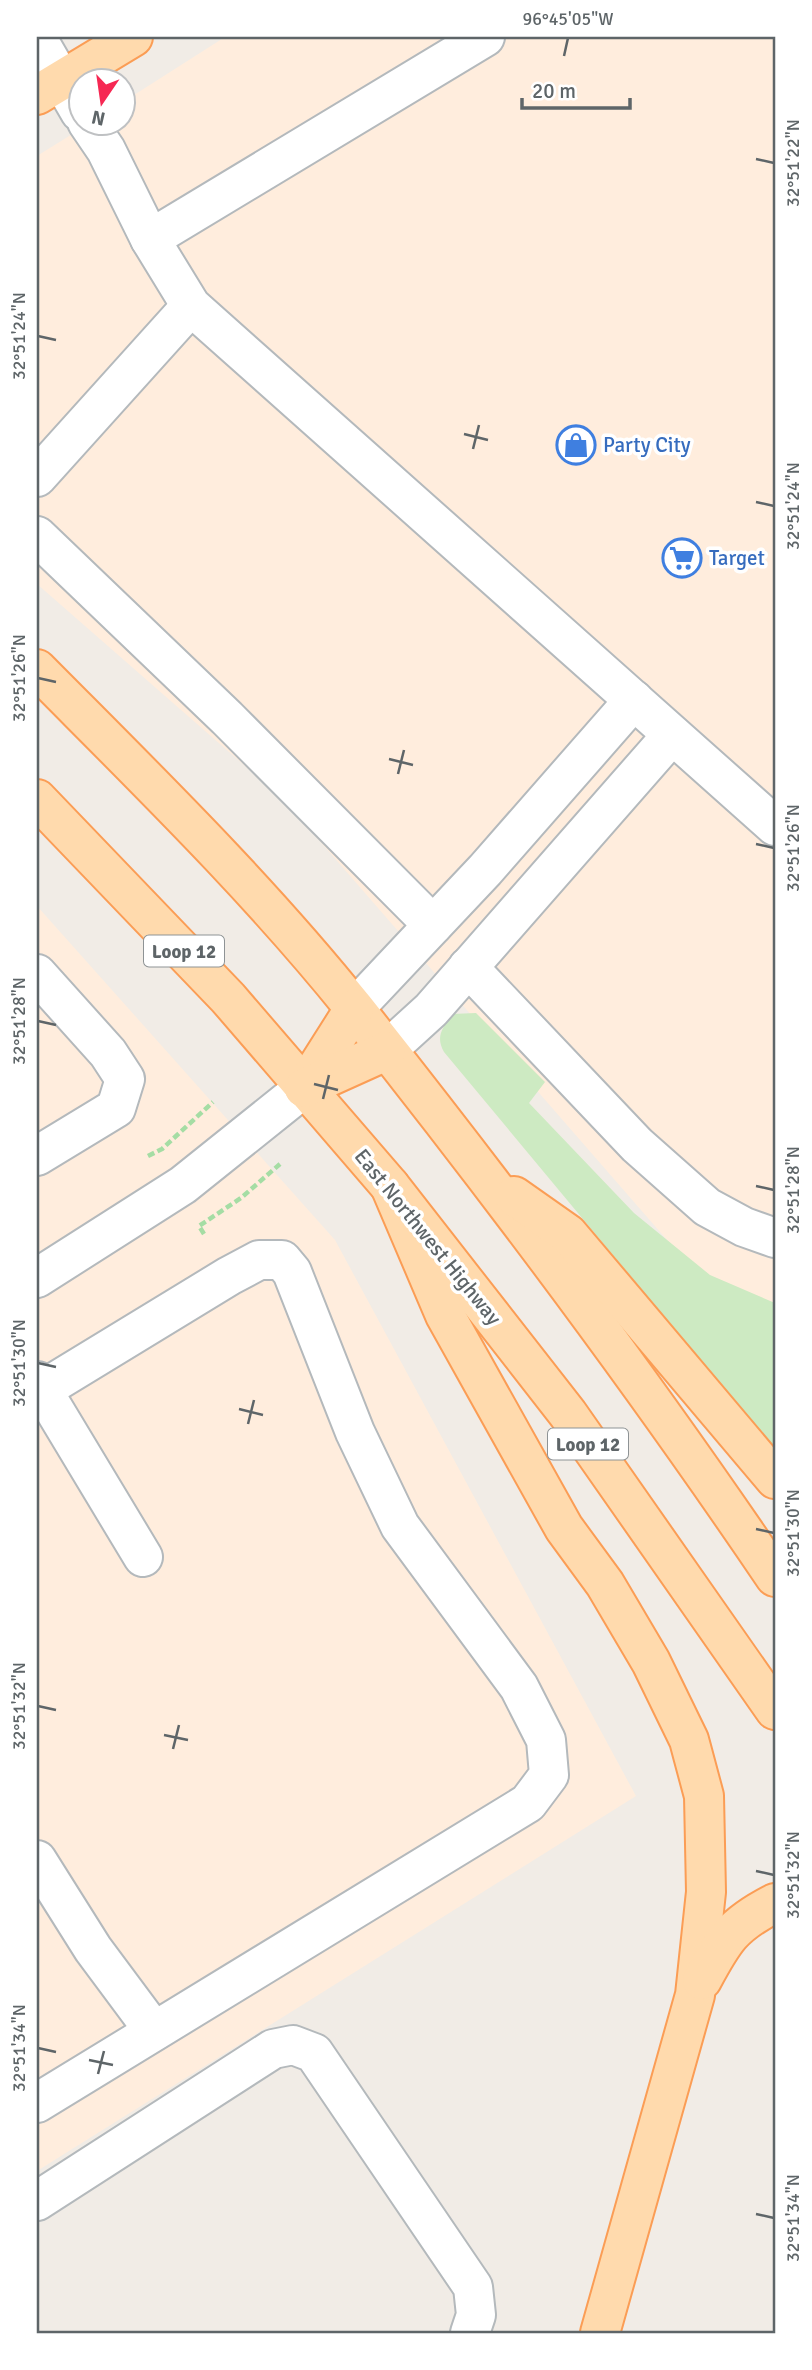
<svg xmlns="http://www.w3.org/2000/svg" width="812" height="2370" font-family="Signika,sans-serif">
<rect width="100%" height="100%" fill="#f1ece6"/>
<g fill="#ffeddd">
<path d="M225,37H775V1364L284,800L37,584V156L90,123L122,122L123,102Z"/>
<path d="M37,906L335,1240L636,1796L37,2171Z"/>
</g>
<path fill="#cdeac2" d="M476,1013L545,1082L529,1103L634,1213L710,1275L775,1303V1450L444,1052C435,1036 443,1028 452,1014Z"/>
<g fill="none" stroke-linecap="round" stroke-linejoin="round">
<g stroke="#b4b9bc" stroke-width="42">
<g id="minor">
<path d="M37,38L80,112"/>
<path d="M87,122L106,150L150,239L191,306L775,826"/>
<path d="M150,239L485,37"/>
<path d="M37,477L191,306"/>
<path d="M37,536L227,718L433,925"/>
<path d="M468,967L637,1145L707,1207L744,1227L775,1238"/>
<path d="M37,974L108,1053L125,1079L116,1108L37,1156"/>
<path d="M354,1009L485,870L634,700"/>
<path d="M386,1051L431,1010L672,735"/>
<path d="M37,1278L183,1185L304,1088"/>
<path d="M37,1381L143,1557"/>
<path d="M37,1860L93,1949L154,2031"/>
<path d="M37,2103L528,1803L549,1775L546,1740L519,1687L400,1526L355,1432L292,1272L282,1260H259L229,1276L42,1390"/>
<path d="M37,2201L273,2049L293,2045L314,2053L473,2287L476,2315L470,2333"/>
</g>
</g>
<g stroke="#fb9d55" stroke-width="42">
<g id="major">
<path d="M37,95L133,37"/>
<path d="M37,669C146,779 258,888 355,1009C502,1194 643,1382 775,1577"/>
<path d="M37,799L228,998L390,1186L568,1414L775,1710"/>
<path d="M304,1088L354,1009"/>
<path d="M304,1088L386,1051"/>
<path d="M390,1186L445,1315L564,1528L605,1584L651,1662L689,1740L704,1796L706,1892L695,1995L600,2333"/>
<path d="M514,1196L568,1234L775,1479"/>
<path d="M702,1980C724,1939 732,1925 775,1903"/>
</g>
</g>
<g stroke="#a5dda4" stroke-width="4.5" stroke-dasharray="7 3.5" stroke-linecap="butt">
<path d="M148,1156L162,1149L213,1102"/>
<path d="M204,1234L199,1226L241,1198L280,1164"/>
</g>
<use href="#minor" stroke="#fff" stroke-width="38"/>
<use href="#major" stroke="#ffdaad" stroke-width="38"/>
</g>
<path fill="none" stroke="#5e6568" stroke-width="2.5" d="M564,56L568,38M756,159L774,163M38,336L56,340M464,434L488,440M473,449L479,425M756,502L774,506M38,678L56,682M389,759L413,765M398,774L404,750M756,844L774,848M38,1021L56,1025M314,1084L338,1090M323,1099L329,1075M756,1186L774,1190M38,1363L56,1367M239,1409L263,1415M248,1424L254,1400M756,1529L774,1533M38,1706L56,1710M164,1735L188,1740M173,1749L179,1725M756,1871L774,1875M38,2048L56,2052M89,2060L113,2065M98,2074L104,2051M756,2214L774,2218"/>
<defs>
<g id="shop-ring" transform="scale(2.0125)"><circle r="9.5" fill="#fff" stroke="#3f7fe0" stroke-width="1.5"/><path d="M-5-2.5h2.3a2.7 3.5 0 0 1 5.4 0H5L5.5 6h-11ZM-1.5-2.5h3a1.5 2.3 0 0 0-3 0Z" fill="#3f7fe0"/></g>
<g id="supermarket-ring" transform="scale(2.0125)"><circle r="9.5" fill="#fff" stroke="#3f7fe0" stroke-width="1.5"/><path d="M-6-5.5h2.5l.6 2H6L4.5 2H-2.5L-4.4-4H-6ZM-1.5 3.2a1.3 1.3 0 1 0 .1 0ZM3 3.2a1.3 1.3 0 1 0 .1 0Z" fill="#3f7fe0"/></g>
</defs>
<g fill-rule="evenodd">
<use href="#shop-ring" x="576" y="445"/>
<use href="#supermarket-ring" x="682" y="558"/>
</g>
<g text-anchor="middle" stroke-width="7" stroke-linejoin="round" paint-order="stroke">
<g fill="#fff" stroke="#8e9395" stroke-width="2">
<rect x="144" y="935.5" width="80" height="31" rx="5"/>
<rect x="548" y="1428.5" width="80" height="31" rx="5"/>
</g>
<g font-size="19" font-weight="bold" fill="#5e6568">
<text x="184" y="958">Loop 12</text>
<text x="588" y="1451">Loop 12</text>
</g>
<g font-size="21" fill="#366cbe" stroke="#fff" text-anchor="start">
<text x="603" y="452">Party City</text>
<text x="709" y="565">Target</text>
</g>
<g font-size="21" fill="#5e6568" stroke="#fff">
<text transform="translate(428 1237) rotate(51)" y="7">East Northwest Highway</text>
</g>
</g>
<rect width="812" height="2370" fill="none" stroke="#ffffff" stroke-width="77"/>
<g transform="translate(102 102) rotate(193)"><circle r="33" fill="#ffffff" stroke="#bfc1c3" stroke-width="2"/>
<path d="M0-5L12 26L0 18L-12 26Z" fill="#f62853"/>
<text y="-10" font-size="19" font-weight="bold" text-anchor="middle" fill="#5e6568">N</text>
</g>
<path d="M522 98v10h108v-10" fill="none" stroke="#5e6568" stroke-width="3.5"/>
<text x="532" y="98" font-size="21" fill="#5e6568" stroke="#ffffff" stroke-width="5" paint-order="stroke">20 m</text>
<rect x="38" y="38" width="736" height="2294" fill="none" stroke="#5e6568" stroke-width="2.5"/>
<g font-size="18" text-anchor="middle" fill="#5e6568">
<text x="568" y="25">96°45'05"W</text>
<text transform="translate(793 163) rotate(-90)" y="6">32°51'22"N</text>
<text transform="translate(19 336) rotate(-90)" y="6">32°51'24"N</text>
<text transform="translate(793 506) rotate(-90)" y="6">32°51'24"N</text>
<text transform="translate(19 678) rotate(-90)" y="6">32°51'26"N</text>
<text transform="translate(793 848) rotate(-90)" y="6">32°51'26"N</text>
<text transform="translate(19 1021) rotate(-90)" y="6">32°51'28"N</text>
<text transform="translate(793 1190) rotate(-90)" y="6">32°51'28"N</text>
<text transform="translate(19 1363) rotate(-90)" y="6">32°51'30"N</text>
<text transform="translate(793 1533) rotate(-90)" y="6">32°51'30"N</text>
<text transform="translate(19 1706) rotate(-90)" y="6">32°51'32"N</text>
<text transform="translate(793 1875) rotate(-90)" y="6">32°51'32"N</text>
<text transform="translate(19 2048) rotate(-90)" y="6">32°51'34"N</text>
<text transform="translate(793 2218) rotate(-90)" y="6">32°51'34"N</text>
</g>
</svg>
